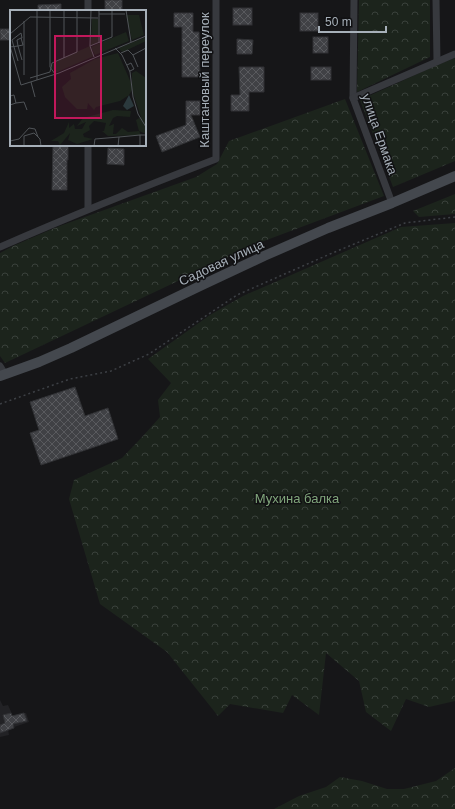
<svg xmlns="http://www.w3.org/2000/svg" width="455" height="809" font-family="Helvetica,sans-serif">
<defs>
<pattern id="forest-crowns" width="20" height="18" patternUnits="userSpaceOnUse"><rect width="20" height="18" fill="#1c241c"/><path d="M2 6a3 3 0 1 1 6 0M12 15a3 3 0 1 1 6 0" fill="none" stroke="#3a413b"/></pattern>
<pattern id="building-cross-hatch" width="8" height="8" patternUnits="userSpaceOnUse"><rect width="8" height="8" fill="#404145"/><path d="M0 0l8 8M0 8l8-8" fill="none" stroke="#595a5e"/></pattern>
</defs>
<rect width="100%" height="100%" fill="#161618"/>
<path fill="#222225" d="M0,700L3,706L8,705L13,716L26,713L29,722L8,729L9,735L0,737Z"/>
<g fill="url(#forest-crowns)">
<path d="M359,0H430V57L357,92Z"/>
<path d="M455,58V161L393,187L360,100L435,66Z"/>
<path d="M345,99L384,196L256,244L5,363L0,356V253L13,246L57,227L196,177L217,164L229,141Z"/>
<path d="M455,194V214L419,217L413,211Z"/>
<path d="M455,223V701L429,707L406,699L391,731L366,712L359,681L326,653L319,715L292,695L283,713L230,704L218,716L167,652L100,604L69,499L74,480L122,458L143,436L160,417L158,400L171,383L148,359L210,315L243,296L401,227Z"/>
<path d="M455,768V809H274L299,796L326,787L340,777L362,781L387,789H404L436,781Z"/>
</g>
<g fill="url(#building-cross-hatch)" stroke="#303134">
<rect x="105" y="0" width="17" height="11"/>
<path d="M61,4V11H38V5Z"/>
<rect x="233" y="8" width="19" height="17"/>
<path d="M174,13H193V32H199L200,77H182V27H174Z"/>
<rect x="300" y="13" width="18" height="18"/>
<rect x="0" y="29" width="11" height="11"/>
<rect x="313" y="37" width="15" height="16"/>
<path d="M237,39L253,40L252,54H237Z"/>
<path d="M239,67H264V92H249V111H231V95H240Z"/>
<rect x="311" y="67" width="20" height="13"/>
<path d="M186,101H200V115H191L200,137L162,152L156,136L186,125Z"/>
<path d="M53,145H68V160H67V190H52Z"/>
<path d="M108,148L124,149V165L107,164Z"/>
<path d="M75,387L85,416L108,408L118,439L41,465L30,433L39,430L30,402Z"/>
<path d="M11,713L12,716L24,713L27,721L13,724L14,728L0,733V725L5,723L3,715Z"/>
</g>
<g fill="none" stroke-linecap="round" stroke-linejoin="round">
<path stroke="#3d4045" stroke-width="1.5" stroke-dasharray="2 3" stroke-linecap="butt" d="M0,404L70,379L111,371L149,354L237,295L330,254L405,223L455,217"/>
<g stroke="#37393e" stroke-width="7">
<path d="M88,0V11"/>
<path d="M354,0L353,98L392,203"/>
<path d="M436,0L437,61"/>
<path d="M353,98L455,54"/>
<path d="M88,145V209"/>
<path d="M0,247C71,216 143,187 216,159V0"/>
<path d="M0,366L5,374"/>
</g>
<path stroke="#44484e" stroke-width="10" d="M0,376L39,362L71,348L200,286L264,256L328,228L392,203L455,176"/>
</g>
<g text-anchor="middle" stroke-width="3" stroke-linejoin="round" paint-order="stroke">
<g font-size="13" fill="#a7b0b9" stroke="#111113">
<text transform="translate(204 80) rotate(-90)" y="5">Каштановый переулок</text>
<text transform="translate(380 134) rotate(71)" y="5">улица Ермака</text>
<text transform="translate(221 262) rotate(-25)" y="5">Садовая улица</text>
</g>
<g font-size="13" fill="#81a67c" stroke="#111113">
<text x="297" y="503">Мухина балка</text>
</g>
</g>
<g transform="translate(10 10)">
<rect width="136" height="136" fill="#161618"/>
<path d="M116,5H129L134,25L122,30ZM82,9H88V32L81,36ZM116,22L119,31L85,45L81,37ZM136,27V31L113,42L110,40L109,38ZM80,36L84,46L45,63L41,56L46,51ZM108,43L121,73L122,80L119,85L110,91L86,97L84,100L78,93L77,99H67L55,87L52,77L61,69L60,63L85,49ZM126,61L136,68V124L129,121L131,125L98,126L92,121H94L96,113L84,111L79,116L80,120L73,124L74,127L83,129L67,134L58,130L60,123L50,135L48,131H41L54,123L59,112V118L64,114L65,119H72L76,112L67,116L73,108L103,100L121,101L120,107L107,106L103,108L99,116L104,114L103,124H106L112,118L118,122L129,121L126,110L131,107L122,80V63Z" fill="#1c241c"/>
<path d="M119,85L124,96L117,100L113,96Z" fill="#2b393d"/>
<path fill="none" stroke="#505458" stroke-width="1" d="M40,0V57L45,64M81,0L80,36L84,47M89,0V33M116,0L121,32M89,4H115M14,11V65M0,24L20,7L88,8M0,36L11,75L49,63L136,26M80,36L102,27V0M0,37L8,36L12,50M105,38L112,45L120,62L123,87L128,104L136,117M111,43L118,40L123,45L136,38M123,45L128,57M54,48V0M8,51L2,30L11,23L12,28H11L7,30L8,36L13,35L11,28M117,55L121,53L124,59L120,61M20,68L40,62L42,53L67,42V0M27,70V0M21,72L25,87M0,86L4,85L6,93L0,95M6,93L14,92L17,100M109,127L130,125M0,131L9,129L19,118L25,119L28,127M14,135V126L24,123L30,129L31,136M84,136L85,129L109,127L108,136M130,136V125H136"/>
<path fill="#c2185b" fill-opacity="0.15" stroke="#c2185b" stroke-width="2" d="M45,26H91V108H45Z"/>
<rect width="136" height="136" fill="none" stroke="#a7b0b9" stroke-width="2"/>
</g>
<path d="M319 26v6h67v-6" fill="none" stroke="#a7b0b9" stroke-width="2"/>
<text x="325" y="26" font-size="12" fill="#a7b0b9" stroke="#111113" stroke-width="3" paint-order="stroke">50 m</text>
</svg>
